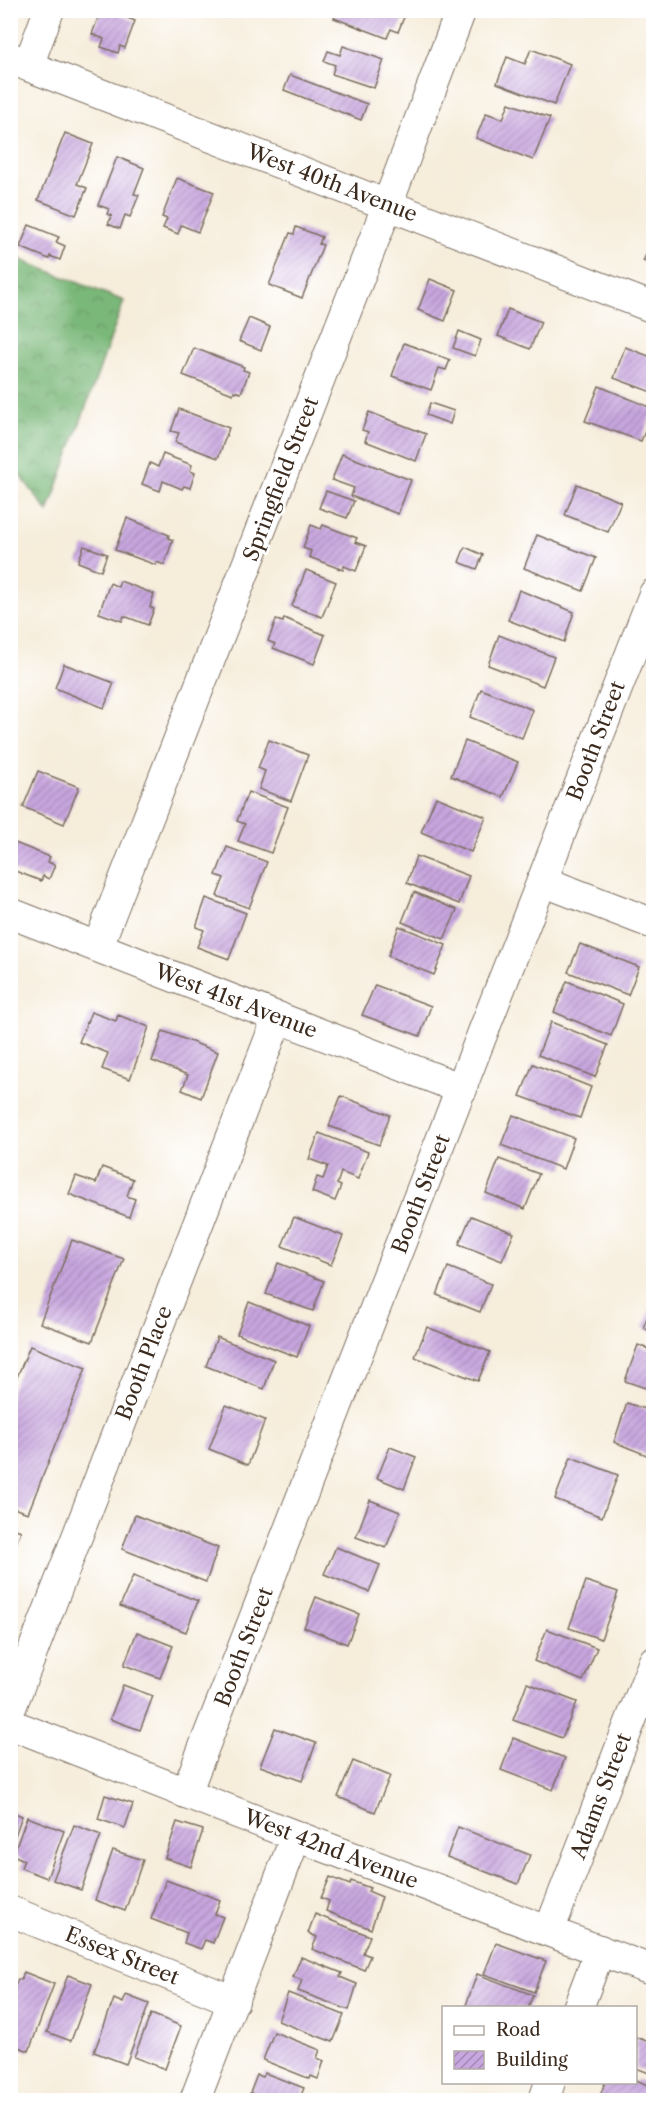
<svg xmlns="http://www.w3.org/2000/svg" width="664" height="2111" font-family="'Libre Caslon Text',serif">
<defs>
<pattern id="forest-crowns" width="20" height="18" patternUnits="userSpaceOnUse" patternTransform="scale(1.5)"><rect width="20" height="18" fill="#7ab879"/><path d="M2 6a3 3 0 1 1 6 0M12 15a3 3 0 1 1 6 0" fill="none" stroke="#659663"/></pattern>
<pattern id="building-hatch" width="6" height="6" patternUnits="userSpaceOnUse" patternTransform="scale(1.5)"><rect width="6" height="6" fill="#c8a6df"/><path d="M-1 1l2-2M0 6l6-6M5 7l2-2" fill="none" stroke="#a487b4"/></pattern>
</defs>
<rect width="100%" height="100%" fill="#fff"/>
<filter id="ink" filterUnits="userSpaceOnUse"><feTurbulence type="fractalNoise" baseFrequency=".0167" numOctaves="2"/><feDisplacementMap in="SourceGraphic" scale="12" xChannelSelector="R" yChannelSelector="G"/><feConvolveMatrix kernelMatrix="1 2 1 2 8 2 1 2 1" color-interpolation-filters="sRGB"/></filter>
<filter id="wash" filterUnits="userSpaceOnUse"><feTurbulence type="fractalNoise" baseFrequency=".008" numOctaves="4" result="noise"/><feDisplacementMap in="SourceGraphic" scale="24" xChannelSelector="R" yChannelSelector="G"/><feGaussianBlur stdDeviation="1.35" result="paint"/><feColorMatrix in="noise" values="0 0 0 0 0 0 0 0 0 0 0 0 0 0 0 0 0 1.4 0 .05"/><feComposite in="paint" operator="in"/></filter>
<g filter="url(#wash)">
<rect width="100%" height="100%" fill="#f6eddb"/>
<path fill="url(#forest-crowns)" stroke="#5a714c" stroke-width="1.5" d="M11,256L124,301L48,512L11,463Z"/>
<g id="blocks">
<g fill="url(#building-hatch)">
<path d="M101,10H107L135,21L125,48L120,46L118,53L101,47L104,39L92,34Z"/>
<path d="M337,10H403L406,12L398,32L391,29L387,38L334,18Z"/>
<path d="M343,46L384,60L374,88L332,74L335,65L324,61L328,51L340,55Z"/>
<path d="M531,49L570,64L554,105L497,83L507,57L525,64Z"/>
<path d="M290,75L367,104L361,120L284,90Z"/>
<path d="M509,103L550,118L533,160L476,138L486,113L503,119Z"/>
<path d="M65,133L93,144L77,184L87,188L76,215L38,200Z"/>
<path d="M117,157L144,168L134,194L139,195L130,217L125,215L120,229L108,224L112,216L107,214L109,209L98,205Z"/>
<path d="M177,178L214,192L198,232L181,225L178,234L163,228L167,219L162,217Z"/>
<path d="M29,225L59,237L56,242L65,246L60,260L50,256L49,259L20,247Z"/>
<path d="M296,227L322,237L319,244L323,245L302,298L269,285L290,233L294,234Z"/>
<path d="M654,238V265L643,261Z"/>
<path d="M430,279L457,290L445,321L418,310Z"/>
<path d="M508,309L541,322L530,349L498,336Z"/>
<path d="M249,318L270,327L261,350L239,341Z"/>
<path d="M459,331L481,340L475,356L453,348Z"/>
<path d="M404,343L450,360L446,370L439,368L431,390L392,376Z"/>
<path d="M625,347L654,358V393L614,378Z"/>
<path d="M194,348L244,367L243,370L249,372L241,393L234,391L233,394L183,375Z"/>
<path d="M599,386L654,409L641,441L585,421Z"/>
<path d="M430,403L454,411L450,424L426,415Z"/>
<path d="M179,409L229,428L218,458L175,442L179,433L171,431Z"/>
<path d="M369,412L426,434L416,461L365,441L368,432L362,430Z"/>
<path d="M163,454L192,465L190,471L195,473L190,488L184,486L182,489L163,481L160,491L142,484L150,463L158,467Z"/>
<path d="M342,454L411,480L398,514L351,496L354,488L332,480Z"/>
<path d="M577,484L621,502L608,532L565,515Z"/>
<path d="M326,491L354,501L347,518L319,508Z"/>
<path d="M127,518L169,535L168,538L173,540L164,565L157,562L156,565L115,550Z"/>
<path d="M311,525L321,529L323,525L357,538L355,542L366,546L356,571L344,566L343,570L309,557L311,551L303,548Z"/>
<path d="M537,535L596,558L583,591L524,568Z"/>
<path d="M84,546L107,554L101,571L78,562Z"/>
<path d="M465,547L483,555L477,569L459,562Z"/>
<path d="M306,570L336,582L322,617L292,606Z"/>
<path d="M120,581L154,594L150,607L154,609L148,625L124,616L122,621L99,613L110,583L118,587Z"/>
<path d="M519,590L574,612L564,642L508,620Z"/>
<path d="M284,618L325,635L314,664L273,648L275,644L268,641L276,620L283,622Z"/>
<path d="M499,635L554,657L543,686L488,665Z"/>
<path d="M64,664L114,683L104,708L55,688Z"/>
<path d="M481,689L533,710L522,738L470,717Z"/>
<path d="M269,740L308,755L291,801L259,789L265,771L258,768Z"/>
<path d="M465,741L518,762L503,797L451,776Z"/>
<path d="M38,771L79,787L64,824L23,807Z"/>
<path d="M248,792L288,807L271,853L238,841L245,824L237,821Z"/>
<path d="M436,797L486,817L471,852L421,832Z"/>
<path d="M10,841L50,857L48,862L55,865L49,879L43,876L41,881L10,869Z"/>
<path d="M227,847L267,862L249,908L217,896L224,878L216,875Z"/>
<path d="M416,856L469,876L459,904L407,883Z"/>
<path d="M414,892L457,910L444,939L402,922Z"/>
<path d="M206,898L246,913L229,959L197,947L204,930L196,927Z"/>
<path d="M399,926L446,945L434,975L388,956Z"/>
<path d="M580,944L639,967L628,995L568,972Z"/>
<path d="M567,981L623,1004L611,1036L554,1012Z"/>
<path d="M375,985L431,1006L420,1036L362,1015Z"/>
<path d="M91,1012L116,1021L118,1015L149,1027L130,1079L102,1069L108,1053L79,1042Z"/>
<path d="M551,1022L608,1045L595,1077L538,1055Z"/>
<path d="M163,1031L218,1052L201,1098L182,1090L188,1075L152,1061Z"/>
<path d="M533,1064L591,1087L580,1118L520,1096Z"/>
<path d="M341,1096L390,1115L379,1145L329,1126Z"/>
<path d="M513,1115L574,1138L563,1169L501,1145Z"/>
<path d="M319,1133L368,1152L358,1179L341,1172L337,1184L341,1186L335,1201L312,1192L317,1177L323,1179L328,1166L309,1159Z"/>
<path d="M499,1159L539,1174L525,1209L486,1193Z"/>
<path d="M102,1167L133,1179L127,1196L135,1199L129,1217L69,1194L76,1176L96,1183Z"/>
<path d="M471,1216L514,1233L502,1261L459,1244Z"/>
<path d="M294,1217L343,1236L331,1265L282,1246Z"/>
<path d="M72,1240L124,1259L92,1342L40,1323Z"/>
<path d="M278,1263L324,1281L313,1311L266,1294Z"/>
<path d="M448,1267L491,1284L480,1312L437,1295Z"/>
<path d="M654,1301V1332L643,1328Z"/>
<path d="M249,1302L309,1326L297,1357L237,1334Z"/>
<path d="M427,1327L490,1352L478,1381L415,1357Z"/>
<path d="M217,1337L274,1360L264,1389L206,1366Z"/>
<path d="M638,1345L654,1351V1391L625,1381Z"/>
<path d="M30,1346L86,1368L28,1513L10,1507V1394Z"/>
<path d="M627,1403L654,1412V1458L614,1442Z"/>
<path d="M226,1405L265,1420L248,1465L209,1449Z"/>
<path d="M390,1447L416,1457L404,1489L377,1478Z"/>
<path d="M571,1457L618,1475L602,1517L555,1499Z"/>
<path d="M370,1500L400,1512L386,1548L356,1537Z"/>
<path d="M135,1515L218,1548L206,1582L122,1549Z"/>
<path d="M10,1527L21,1531L11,1557H10Z"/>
<path d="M336,1547L380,1565L369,1592L324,1574Z"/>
<path d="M133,1576L198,1601L186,1632L120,1606Z"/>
<path d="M586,1581L618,1592L601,1639L569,1628Z"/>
<path d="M316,1597L359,1614L347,1644L304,1627Z"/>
<path d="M547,1629L597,1648L583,1681L534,1661Z"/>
<path d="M137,1632L173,1646L160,1678L124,1665Z"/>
<path d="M527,1683L577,1702L562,1738L513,1720Z"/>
<path d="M123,1685L153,1696L140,1730L110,1719Z"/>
<path d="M275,1728L316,1743L302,1781L260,1766Z"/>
<path d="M513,1738L565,1758L553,1790L501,1770Z"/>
<path d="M353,1761L390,1776L375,1812L338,1797Z"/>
<path d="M105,1795L133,1804L125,1828L98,1819Z"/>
<path d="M10,1811L22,1816L11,1847H10Z"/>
<path d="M27,1817L64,1831L47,1878L21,1868L24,1860L13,1855Z"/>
<path d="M177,1822L203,1830L191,1867L165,1858Z"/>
<path d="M74,1825L101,1835L81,1890L53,1880Z"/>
<path d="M458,1827L530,1855L518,1884L447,1857Z"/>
<path d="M113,1850L143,1860L125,1911L95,1900Z"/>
<path d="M330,1877L350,1885L351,1881L370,1888L368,1891L382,1897L371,1929L326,1911L329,1901L321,1898Z"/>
<path d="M166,1880L220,1900L215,1914L223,1917L213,1943L205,1940L201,1949L184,1943L187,1933L151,1919Z"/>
<path d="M315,1914L370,1936L363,1953L370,1956L364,1970L312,1949L317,1937L308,1933Z"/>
<path d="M496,1943L546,1961L534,1992L484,1974Z"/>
<path d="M301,1957L342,1973L340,1977L357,1984L349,2010L298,1991L302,1980L293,1977Z"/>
<path d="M24,1972L54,1984L29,2051L10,2044V1993L12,1994L18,1979L21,1980Z"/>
<path d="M477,1974L533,1995L528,2008H465Z"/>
<path d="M68,1975L92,1984L71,2041L47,2032Z"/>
<path d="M288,1993L344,2015L333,2042L278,2021Z"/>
<path d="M126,1995L149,2004L126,2064L94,2052L114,1999L123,2003Z"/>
<path d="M151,2014L181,2026L165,2069L134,2057Z"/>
<path d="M274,2032L320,2050L317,2058L324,2061L318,2079L311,2076L310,2079L263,2060Z"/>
<path d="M636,2037L654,2044V2075L636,2068Z"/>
<path d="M265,2073L304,2088L299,2100H256L257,2095L250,2093L257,2075L263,2077Z"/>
<path d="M636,2080L654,2088V2100H604L599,2099L605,2082H636Z"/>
</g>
</g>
</g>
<g filter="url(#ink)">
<use href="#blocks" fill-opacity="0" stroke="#7c6e60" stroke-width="1.5"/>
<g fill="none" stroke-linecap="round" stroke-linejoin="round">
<g stroke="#7c6e60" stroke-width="32">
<g id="minor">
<path d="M10,57L28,66L654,308"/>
<path d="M28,66L49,10"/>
<path d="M542,881L654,924"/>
<path d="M10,913L462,1089"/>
<path d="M98,946L379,227L461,10"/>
<path d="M10,1710L278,1017"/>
<path d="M10,1724L296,1836L654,1971"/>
<path d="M186,1793L654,594"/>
<path d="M10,1911L234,2001"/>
<path d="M549,1931L654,1661"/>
<path d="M578,2008L600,1950"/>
<path d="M195,2100L296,1836"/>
<path d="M544,2100L550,2082"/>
</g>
</g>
<use href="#minor" stroke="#fff" stroke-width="30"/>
</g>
</g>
<g text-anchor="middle" stroke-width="5" stroke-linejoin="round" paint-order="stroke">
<g font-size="21" fill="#3b2a1e" stroke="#fff">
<text transform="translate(332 183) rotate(21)" y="7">West 40th Avenue</text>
<text transform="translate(281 479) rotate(-69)" y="7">Springfield Street</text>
<text transform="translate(596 741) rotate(-69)" y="7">Booth Street</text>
<text transform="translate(236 1001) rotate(21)" y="7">West 41st Avenue</text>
<text transform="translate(421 1194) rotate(-69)" y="7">Booth Street</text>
<text transform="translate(144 1363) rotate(-69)" y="7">Booth Place</text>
<text transform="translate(244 1647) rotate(-69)" y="7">Booth Street</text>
<text transform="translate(601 1796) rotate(-69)" y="7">Adams Street</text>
<text transform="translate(331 1849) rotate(21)" y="7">West 42nd Avenue</text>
<text transform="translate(122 1956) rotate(22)" y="7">Essex Street</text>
</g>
</g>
<rect width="664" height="2111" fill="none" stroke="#fff" stroke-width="36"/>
<rect x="442" y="2006" width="195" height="78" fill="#ffffff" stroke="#b1aaa5" stroke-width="1.5"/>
<rect x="454" y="2026" width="30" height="9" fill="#ffffff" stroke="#b1aaa5" stroke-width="1.5"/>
<text x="496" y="2036" font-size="18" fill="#3b2a1e">Road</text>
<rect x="454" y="2051" width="30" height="18" fill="url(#building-hatch)" stroke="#b1aaa5" stroke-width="1.5"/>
<text x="496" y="2066" font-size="18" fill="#3b2a1e">Building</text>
</svg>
